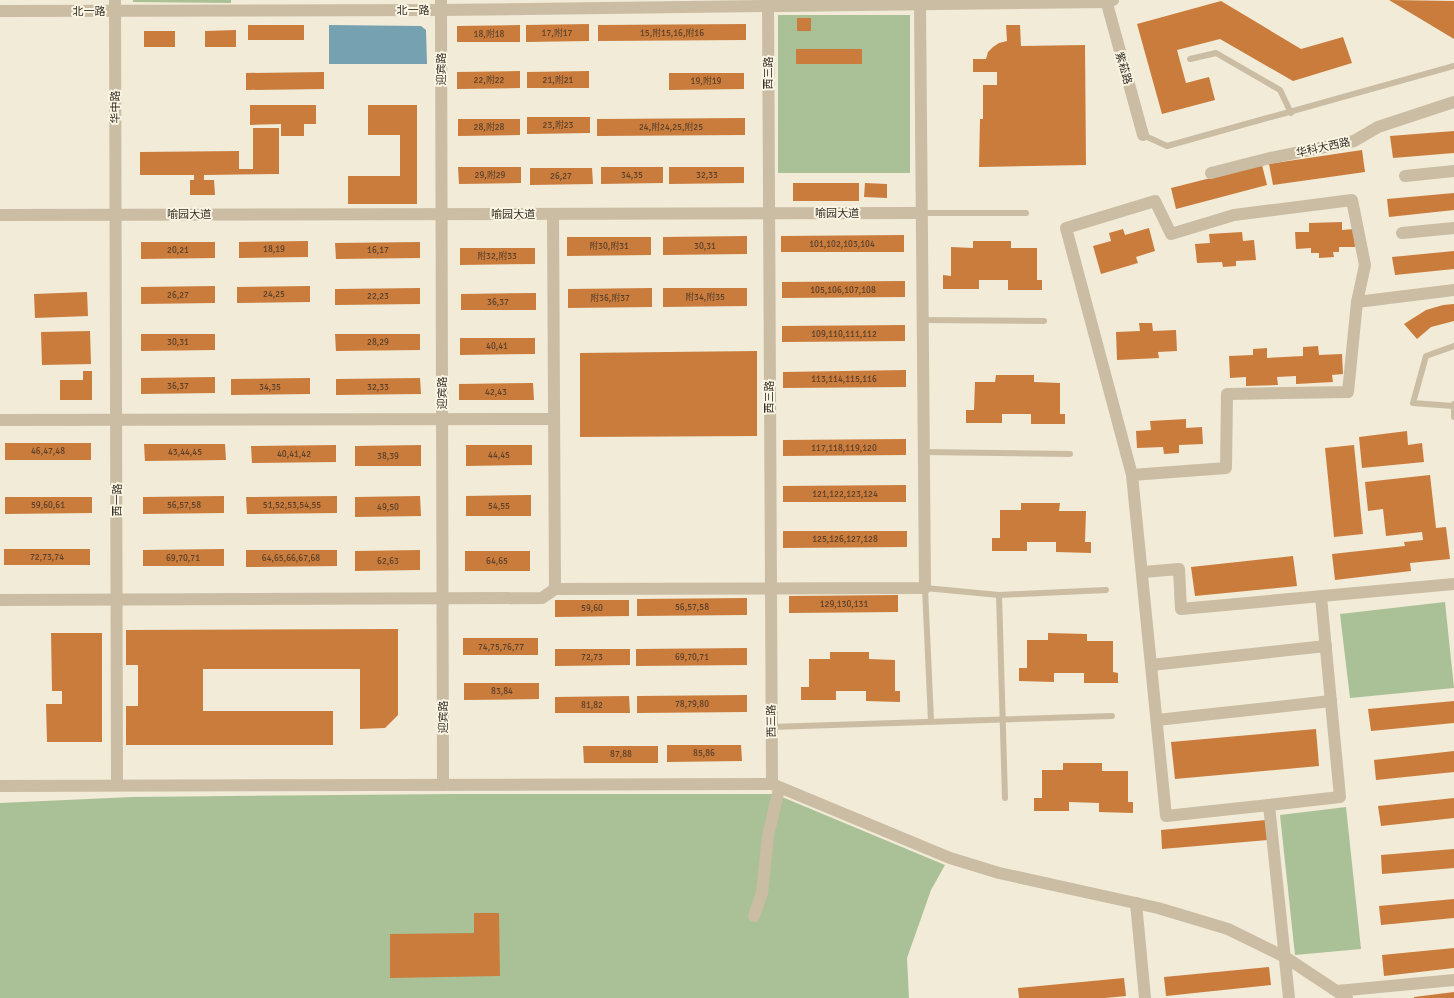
<svg xmlns="http://www.w3.org/2000/svg" width="1454" height="998" font-family="Signika,'Noto Sans SC',sans-serif">
<rect width="100%" height="100%" fill="#f2ebd7"/>
<g fill="#aac197">
<path d="M133,0H231V3L133,2Z"/>
<rect x="778" y="15" width="132" height="158"/>
<path d="M1445,602L1454,688L1350,698L1340,614Z"/>
<path d="M454,794H775L945,865L931,890L907,958L909,998H0V803L132,797Z"/>
<path d="M1346,807L1361,949L1295,955L1280,815Z"/>
</g>
<path fill="#75a1b0" d="M329,25L421,26L426,30L427,64H329Z"/>
<g fill="#ca7c3d">
<path d="M1389,0L1454,1V39Z"/>
<path d="M1221,1L1301,49L1343,37L1352,63L1293,81L1220,39L1177,50L1186,83L1209,77L1215,100L1162,114L1137,24Z"/>
<rect x="797" y="18" width="14" height="13"/>
<path d="M589,24V41L526,42V25Z"/>
<path d="M746,24V40L598,41V25Z"/>
<rect x="248" y="25" width="56" height="15"/>
<path d="M520,25V42H457V26Z"/>
<path d="M1006,25H1020L1021,46L1085,45L1086,165L979,167L980,119H983V85H997V72H973V59H986L988,52L993,47L999,43L1007,41Z"/>
<path d="M236,30V47H205V31Z"/>
<rect x="144" y="31" width="31" height="16"/>
<rect x="796" y="49" width="66" height="15"/>
<path d="M520,71V88L457,89V72Z"/>
<path d="M589,71V88H527V72Z"/>
<path d="M324,72V89L246,90V73Z"/>
<path d="M669,73H744V89L669,90Z"/>
<path d="M250,105H316V124H304V136H281V124L250,125Z"/>
<path d="M368,105H417V204H348V176H400V135H368Z"/>
<path d="M527,117H590V133L527,134Z"/>
<path d="M745,118V135L597,136V119Z"/>
<path d="M458,119H520V135L458,136Z"/>
<path d="M253,128H279V174L204,175V180H214L215,195H190V180H194V175H140V152L239,151V169H253Z"/>
<path d="M1454,131V153L1393,158L1390,136Z"/>
<path d="M1362,150L1365,172L1273,185L1269,164Z"/>
<path d="M1262,165L1267,185L1176,209L1171,188Z"/>
<path d="M458,167H521V183L459,184Z"/>
<path d="M601,167H663V183L601,184Z"/>
<path d="M669,167H744V183L669,184Z"/>
<path d="M530,168H592L593,184L530,185Z"/>
<rect x="793" y="183" width="66" height="18"/>
<path d="M865,183L887,184V198L864,197Z"/>
<path d="M1454,193V210L1389,217L1387,199Z"/>
<path d="M1342,222V230L1354,229L1355,247H1339V252H1333L1334,257L1319,258V253H1311V248L1296,249L1295,232H1309V223Z"/>
<path d="M1149,228L1155,251L1136,257L1138,263L1101,274L1093,246L1111,241L1109,233L1123,229L1125,235Z"/>
<path d="M1242,232L1243,241L1254,240L1256,260L1236,261V266L1223,267L1222,262L1197,263L1195,244L1210,243L1209,234Z"/>
<path d="M904,235V252H781V236Z"/>
<path d="M747,236V254L663,255V237Z"/>
<path d="M567,237H651V255L567,256Z"/>
<path d="M308,241V257L239,258V242Z"/>
<path d="M973,241H1011V248H1037V280H1042V290H1008V280H979V289H943V275L951,276V247L973,248Z"/>
<path d="M141,242H215V258L141,259Z"/>
<path d="M420,242V258L336,259L335,243Z"/>
<path d="M460,248H535V264L460,265Z"/>
<path d="M1454,251V269L1395,275L1392,257Z"/>
<path d="M905,281V297L782,298V282Z"/>
<path d="M215,286V303L141,304V287Z"/>
<path d="M310,286V302L237,303V287Z"/>
<path d="M420,288V304L335,305V289Z"/>
<path d="M652,288V307L568,308V289Z"/>
<path d="M663,288H747V306L663,307Z"/>
<path d="M87,292L88,316L35,318L34,294Z"/>
<path d="M536,293V310H461V294Z"/>
<path d="M1454,304V321L1431,327L1417,339L1404,324L1426,310L1443,305Z"/>
<path d="M1139,323H1152L1153,331L1176,330L1177,351L1158,352L1159,358L1117,360L1116,332L1140,331Z"/>
<path d="M905,325V341L782,342V326Z"/>
<path d="M90,331L91,364L42,365L41,332Z"/>
<path d="M141,334H215V350L141,351Z"/>
<path d="M335,334H420V350L336,351Z"/>
<path d="M460,338H535V354L460,355Z"/>
<path d="M1318,346L1319,355L1342,354L1343,374L1332,375L1333,382L1296,384V376L1277,377L1278,385L1246,386V377L1230,378L1229,356L1253,355V349L1267,348V358L1303,356V347Z"/>
<path d="M757,351V436L580,437V353Z"/>
<path d="M906,370V387L783,388V372Z"/>
<path d="M83,371H92V400H60V380H83Z"/>
<path d="M996,375H1034V382L1060,383V414H1065V424H1031V414H1002V423H966V410H974L975,382H995Z"/>
<path d="M215,377V393L141,394V378Z"/>
<path d="M310,378V394L231,395V379Z"/>
<path d="M420,378L421,394L336,395V379Z"/>
<path d="M533,383L534,400H459V384Z"/>
<path d="M1186,419V428L1202,427L1203,444L1179,445V453L1164,454L1163,447L1137,448L1136,431L1151,430L1150,421Z"/>
<path d="M1407,431L1408,445L1422,443L1424,462L1362,468L1359,437Z"/>
<path d="M906,439V455L783,456V440Z"/>
<rect x="5" y="443" width="86" height="17"/>
<path d="M144,444H225L226,460L145,461Z"/>
<path d="M336,445V462L252,463L251,446Z"/>
<path d="M421,445V466H355V446Z"/>
<path d="M466,445H532V465L466,466Z"/>
<path d="M1354,445L1363,534L1334,537L1325,448Z"/>
<path d="M1430,475L1436,528L1446,527L1450,559L1410,563L1411,571L1335,580L1332,554L1405,546L1404,542L1423,540L1422,532L1386,536L1383,509L1368,511L1365,482Z"/>
<path d="M906,485V502H783V486Z"/>
<path d="M531,495V516H466V496Z"/>
<path d="M224,496V513L143,514V497Z"/>
<path d="M337,496V513L247,514L246,497Z"/>
<path d="M420,496L421,516L355,517V497Z"/>
<path d="M5,497H92V513L5,514Z"/>
<path d="M1021,503H1060L1059,511H1086L1085,542H1091V553L1056,552V542H1027V551H992V538H1000V510H1021Z"/>
<path d="M783,531H907V547L783,548Z"/>
<rect x="4" y="549" width="86" height="16"/>
<path d="M224,549V566H143V550Z"/>
<path d="M246,550H337V566L246,567Z"/>
<path d="M420,550V570L355,571V551Z"/>
<rect x="465" y="551" width="65" height="20"/>
<path d="M1293,556L1297,586L1195,596L1191,567Z"/>
<path d="M898,595V612L789,613V596Z"/>
<path d="M747,598V615L637,616V599Z"/>
<path d="M555,600H629V616L555,617Z"/>
<path d="M398,629V715L385,728L360,729V669H203V711H333V745H126V706H138V665H126V630Z"/>
<path d="M51,633H102V742H47L46,704H62V691H52Z"/>
<path d="M1048,633L1087,634V641H1113V672L1118,673V683H1084V673H1054V682L1019,681V668H1027V640H1048Z"/>
<rect x="463" y="638" width="75" height="17"/>
<path d="M747,648V665L636,666V649Z"/>
<path d="M555,649H630V665L555,666Z"/>
<path d="M830,652H869V659L895,660V691H900V702L866,701V691H836V700H801V687H809V659H830Z"/>
<path d="M464,683H539V699L464,700Z"/>
<path d="M747,695V712L637,713V696Z"/>
<path d="M629,696L630,713H555V697Z"/>
<path d="M1454,701V723L1371,731L1368,709Z"/>
<path d="M1316,729L1319,766L1175,779L1171,742Z"/>
<path d="M667,745H741L742,761L667,762Z"/>
<path d="M583,746H658V763H584Z"/>
<path d="M1454,751V772L1376,780L1374,760Z"/>
<path d="M1063,763H1102V771H1128V802H1133V813L1099,812V803L1069,802V811H1034V798H1042V770H1063Z"/>
<path d="M1454,798V818L1381,826L1378,806Z"/>
<path d="M1266,820L1268,840L1162,849L1161,830Z"/>
<path d="M1454,849V868L1382,874L1381,855Z"/>
<path d="M1454,899V918L1381,925L1379,906Z"/>
<path d="M474,913H499L500,976L390,978V934L474,933Z"/>
<path d="M1454,948V968L1384,976L1382,955Z"/>
<path d="M1269,967L1271,985L1166,996L1164,977Z"/>
<path d="M1124,978L1126,996L1105,998H1019L1018,988Z"/>
<path d="M1454,992V998H1414V997Z"/>
</g>
<g fill="none" stroke-linecap="round" stroke-linejoin="round">
<g stroke="#cabda3" stroke-width="6">
<path d="M1190,59L1216,53L1280,90L1291,113"/>
<path d="M1143,135L1167,146L1454,66"/>
<path d="M921,213H1026"/>
<path d="M922,320L1044,321"/>
<path d="M1454,404V417"/>
<path d="M1453,406L1413,403L1426,356L1454,346"/>
<path d="M923,452L1070,454"/>
<path d="M999,595L1005,798"/>
<path d="M931,721L925,588L999,595L1106,590"/>
<path d="M771,727L1112,716"/>
</g>
<g stroke="#cabda3" stroke-width="12">
<path d="M115,0L117,785"/>
<path d="M441,0L443,785"/>
<path d="M768,0L772,784L950,858L999,873L1158,908L1228,929L1285,957L1347,998"/>
<path d="M1106,0L1143,135"/>
<path d="M0,11L441,10L1106,2L1113,0"/>
<path d="M1211,173L1270,158L1354,141L1378,127L1454,102"/>
<path d="M1405,176L1454,171"/>
<path d="M553,214L555,589"/>
<path d="M0,215L921,213"/>
<path d="M1402,233L1454,228"/>
<path d="M1357,302L1454,290"/>
<path d="M0,420L554,419"/>
<path d="M1132,475L1226,468L1227,394L1348,392L1357,302L1365,265L1352,200L1234,215L1171,234L1155,201L1066,228L1132,475L1166,816L1269,805L1289,998"/>
<path d="M1143,572L1179,569L1181,609L1454,584"/>
<path d="M0,600L542,598L555,589L925,588L920,4"/>
<path d="M1151,665L1326,646"/>
<path d="M1157,720L1331,701"/>
<path d="M0,786L772,784"/>
<path d="M1269,805L1340,797L1321,597"/>
<path d="M1136,903L1145,998"/>
<path d="M754,916L762,893L768,836L779,789"/>
<path d="M1337,991L1454,980"/>
</g>
</g>
<g text-anchor="middle" stroke-width="4" stroke-linejoin="round" paint-order="stroke">
<g font-size="9" fill="#5a412b">
<text x="557" y="36">17,附17</text>
<text x="672" y="36">15,附15,16,附16</text>
<text x="489" y="37">18,附18</text>
<text x="489" y="83">22,附22</text>
<text x="558" y="83">21,附21</text>
<text x="706" y="84">19,附19</text>
<text x="558" y="128">23,附23</text>
<text x="489" y="130">28,附28</text>
<text x="671" y="130">24,附24,25,附25</text>
<text x="490" y="178">29,附29</text>
<text x="632" y="178">34,35</text>
<text x="707" y="178">32,33</text>
<text x="561" y="179">26,27</text>
<text x="842" y="247">101,102,103,104</text>
<text x="609" y="249">附30,附31</text>
<text x="705" y="249">30,31</text>
<text x="274" y="252">18,19</text>
<text x="178" y="253">20,21</text>
<text x="378" y="253">16,17</text>
<text x="497" y="259">附32,附33</text>
<text x="843" y="293">105,106,107,108</text>
<text x="274" y="297">24,25</text>
<text x="178" y="298">26,27</text>
<text x="378" y="299">22,23</text>
<text x="705" y="300">附34,附35</text>
<text x="610" y="301">附36,附37</text>
<text x="498" y="305">36,37</text>
<text x="844" y="337">109,110,111,112</text>
<text x="178" y="345">30,31</text>
<text x="378" y="345">28,29</text>
<text x="497" y="349">40,41</text>
<text x="844" y="382">113,114,115,116</text>
<text x="178" y="389">36,37</text>
<text x="270" y="390">34,35</text>
<text x="378" y="390">32,33</text>
<text x="496" y="395">42,43</text>
<text x="844" y="451">117,118,119,120</text>
<text x="48" y="454">46,47,48</text>
<text x="185" y="455">43,44,45</text>
<text x="294" y="457">40,41,42</text>
<text x="499" y="458">44,45</text>
<text x="388" y="459">38,39</text>
<text x="845" y="497">121,122,123,124</text>
<text x="48" y="508">59,60,61</text>
<text x="184" y="508">56,57,58</text>
<text x="292" y="508">51,52,53,54,55</text>
<text x="499" y="509">54,55</text>
<text x="388" y="510">49,50</text>
<text x="845" y="542">125,126,127,128</text>
<text x="47" y="560">72,73,74</text>
<text x="183" y="561">69,70,71</text>
<text x="291" y="561">64,65,66,67,68</text>
<text x="388" y="564">62,63</text>
<text x="497" y="564">64,65</text>
<text x="844" y="607">129,130,131</text>
<text x="692" y="610">56,57,58</text>
<text x="592" y="611">59,60</text>
<text x="501" y="650">74,75,76,77</text>
<text x="592" y="660">72,73</text>
<text x="692" y="660">69,70,71</text>
<text x="502" y="694">83,84</text>
<text x="692" y="707">78,79,80</text>
<text x="592" y="708">81,82</text>
<text x="704" y="756">85,86</text>
<text x="621" y="757">87,88</text>
</g>
<g font-size="11" fill="#352d25" stroke="#faf4e3">
<text x="413" y="14">北一路</text>
<text x="89" y="15">北一路</text>
<text transform="translate(1124 68) rotate(74)" y="4">紫菘路</text>
<text transform="translate(441 69) rotate(-90)" y="4">迎宾路</text>
<text transform="translate(768 73) rotate(-90)" y="4">西三路</text>
<text transform="translate(115 107) rotate(-90)" y="4">华中路</text>
<text transform="translate(1323 147) rotate(-12)" y="4">华科大西路</text>
<text x="837" y="217">喻园大道</text>
<text x="189" y="218">喻园大道</text>
<text x="513" y="218">喻园大道</text>
<text transform="translate(442 393) rotate(-90)" y="4">迎宾路</text>
<text transform="translate(769 397) rotate(-90)" y="4">西三路</text>
<text transform="translate(117 500) rotate(-90)" y="4">西一路</text>
<text transform="translate(443 717) rotate(-90)" y="4">迎宾路</text>
<text transform="translate(771 721) rotate(-91)" y="4">西三路</text>
</g>
</g>
</svg>
